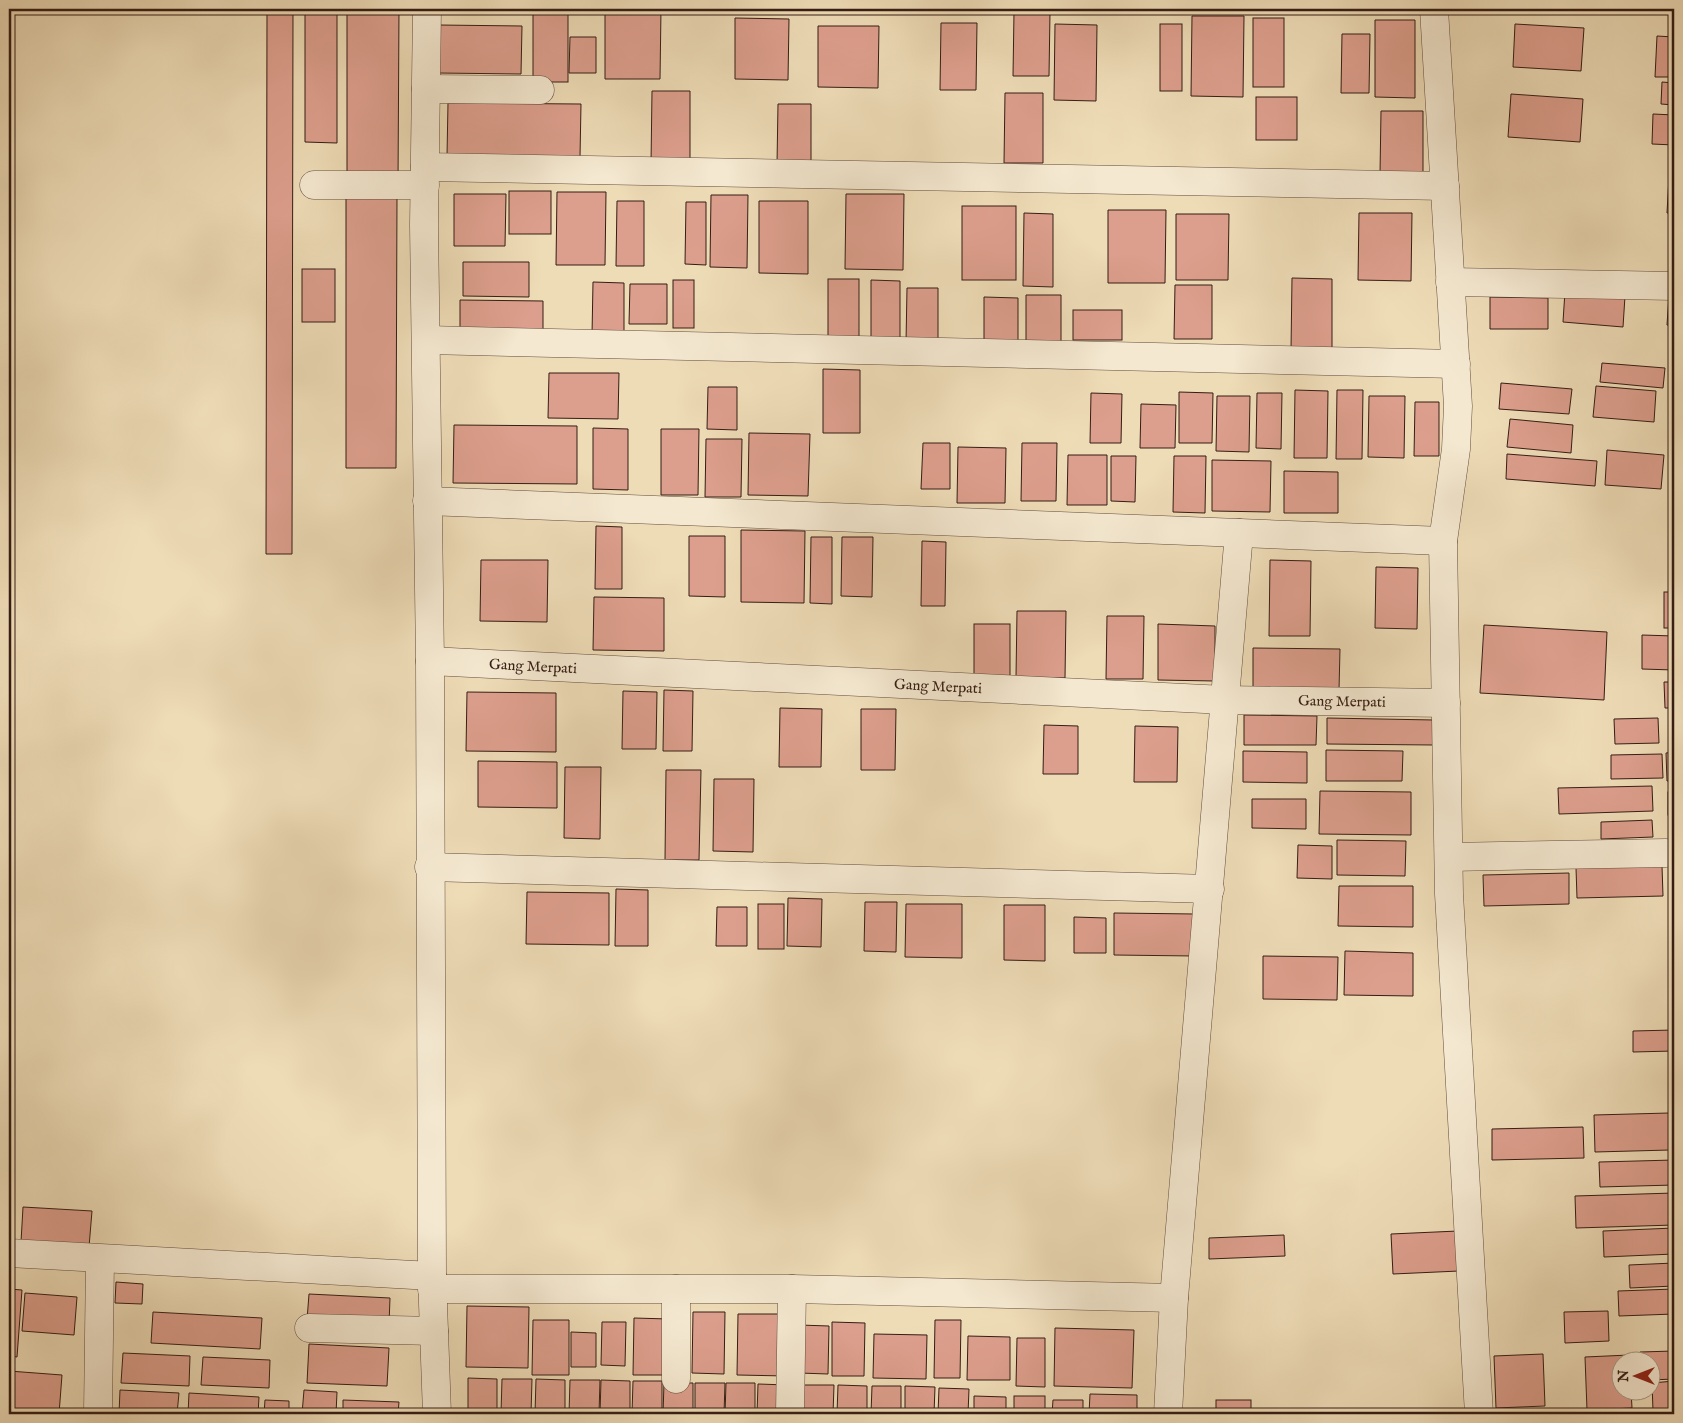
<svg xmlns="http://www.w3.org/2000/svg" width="1683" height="1423" font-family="'IM FELL English',serif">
<rect width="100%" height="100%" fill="#eedcb7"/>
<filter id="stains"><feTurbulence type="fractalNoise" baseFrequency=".004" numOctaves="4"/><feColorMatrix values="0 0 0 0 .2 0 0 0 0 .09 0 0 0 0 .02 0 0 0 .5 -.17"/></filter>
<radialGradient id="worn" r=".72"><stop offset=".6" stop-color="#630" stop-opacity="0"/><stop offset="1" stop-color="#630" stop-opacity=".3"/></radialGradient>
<g fill="#dd9f8d" stroke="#351d14">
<path d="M267,9H293L292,554H266Z"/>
<path d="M305,9H337V143L305,142Z"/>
<path d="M347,9H399L398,184H347Z"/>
<rect x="533" y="9" width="35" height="73"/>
<path d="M605,9H661L660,79H605Z"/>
<path d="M1014,12H1050L1049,76H1013Z"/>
<path d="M1192,16H1244L1243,97L1191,96Z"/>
<path d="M735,18L789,19L788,80L735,79Z"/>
<rect x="1253" y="18" width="31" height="69"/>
<path d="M1375,20H1415V98L1375,97Z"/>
<path d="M941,23H977L976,90H940Z"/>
<path d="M1055,24L1097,25L1096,101L1054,100Z"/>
<rect x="1160" y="24" width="22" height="67"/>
<path d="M1515,24L1584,28L1581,71L1513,67Z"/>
<path d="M439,25L522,26L521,74L438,73Z"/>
<path d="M818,26H879L878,88L818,87Z"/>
<path d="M1342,34H1370L1369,93H1341Z"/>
<path d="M1657,36L1674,37V77H1655Z"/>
<path d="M570,37H596V73H569Z"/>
<path d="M1662,82L1674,83V105L1661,104Z"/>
<path d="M652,91H690V165L651,164Z"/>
<path d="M1005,93H1043V163H1004Z"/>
<path d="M1511,94L1583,99L1580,142L1508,137Z"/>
<rect x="1256" y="97" width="41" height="43"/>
<path d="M448,103L581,104L580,157L447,156Z"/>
<path d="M778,104H811V164H777Z"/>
<path d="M1381,111H1423V175L1380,174Z"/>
<path d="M1653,114L1674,115V145L1652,144Z"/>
<path d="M1669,177L1674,178V213H1667Z"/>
<rect x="509" y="191" width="42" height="43"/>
<path d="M557,192H606L605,265H556Z"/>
<path d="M454,194H506L505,246H454Z"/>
<path d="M846,194H904L903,270L845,269Z"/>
<path d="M711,195H748L747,268L710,267Z"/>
<path d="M346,197H397L396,468H346Z"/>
<path d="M617,201H644V266H616Z"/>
<path d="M759,201H808V274L759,273Z"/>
<path d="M686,202H706V265L685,264Z"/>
<rect x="962" y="206" width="54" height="74"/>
<path d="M1108,210H1166L1165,283H1108Z"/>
<path d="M1024,213L1053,214V287L1023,286Z"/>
<path d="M1359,213H1412L1411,281L1358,280Z"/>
<path d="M1176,214H1229L1228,280H1176Z"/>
<path d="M463,262H529V297L463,296Z"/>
<rect x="302" y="269" width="33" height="53"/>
<path d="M1292,278L1332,279V351L1291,350Z"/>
<rect x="828" y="279" width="31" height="58"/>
<rect x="673" y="280" width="21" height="48"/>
<path d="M871,280L900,281V339L871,338Z"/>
<path d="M593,282L624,283V335H592Z"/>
<path d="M630,284H667V324H629Z"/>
<path d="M1175,285H1212V339H1174Z"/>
<path d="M907,288H938V344L906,343Z"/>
<path d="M1565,291L1625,296L1623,327L1563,322Z"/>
<path d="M1026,295H1061V343L1026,342Z"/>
<path d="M1669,295L1674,296V326L1667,325Z"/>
<path d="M984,297L1018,298V345L984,344Z"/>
<path d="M1490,297L1548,298V329H1490Z"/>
<path d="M460,300L543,301V331H460Z"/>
<rect x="1073" y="310" width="49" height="30"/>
<path d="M1602,363L1665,368L1663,388L1600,382Z"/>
<path d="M823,369L860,370V433H823Z"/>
<path d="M549,373H619L618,419L548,418Z"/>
<path d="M1501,383L1572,389L1569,414L1499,409Z"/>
<path d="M1596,386L1656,391L1654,422L1593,417Z"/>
<path d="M708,387H737V430L707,429Z"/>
<path d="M1295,390L1328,391L1327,458H1294Z"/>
<path d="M1337,390H1363L1362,459H1336Z"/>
<path d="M1179,392L1213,393L1212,443H1179Z"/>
<path d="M1091,393L1122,394L1121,443H1090Z"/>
<path d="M1257,393H1282L1281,449L1256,448Z"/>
<path d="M1217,396H1250L1249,452L1216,451Z"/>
<path d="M1369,396H1405L1404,458L1368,457Z"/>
<path d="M1415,402H1439V456H1414Z"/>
<path d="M1141,404L1176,405L1175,448H1140Z"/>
<path d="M1510,419L1573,425L1571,453L1507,447Z"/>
<path d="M454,425L577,426V484L453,483Z"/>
<path d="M593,428L628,429V490L593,489Z"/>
<path d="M661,429H699L698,495H661Z"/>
<path d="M749,433L810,434L808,496L748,495Z"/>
<path d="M706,439H742L741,497H705Z"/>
<path d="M923,443H950V489H921Z"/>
<path d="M1022,443H1057L1056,501H1021Z"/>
<path d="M958,447L1006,448L1005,503H957Z"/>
<path d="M1607,450L1664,455L1661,489L1605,485Z"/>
<path d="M1507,454L1597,461L1595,486L1506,479Z"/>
<path d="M1068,455H1107V505H1067Z"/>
<path d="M1111,456H1136L1135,502L1111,501Z"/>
<path d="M1174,456H1206L1205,513L1173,512Z"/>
<path d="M1212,460L1271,461L1270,512L1212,511Z"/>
<path d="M1284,471L1338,472V513H1284Z"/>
<path d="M596,526L622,527V589H595Z"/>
<path d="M741,530L805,531L804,603L741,602Z"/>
<path d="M689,536H725V597L689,596Z"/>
<path d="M811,537H832V604L810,603Z"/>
<path d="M842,537H873L872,597L841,596Z"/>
<path d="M922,541L946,542L945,606H921Z"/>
<path d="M481,560H548L547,622L480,621Z"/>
<path d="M1270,560L1311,561L1310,636H1269Z"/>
<path d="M1376,567L1418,568L1417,629L1375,628Z"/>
<rect x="1664" y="592" width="10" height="36"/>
<path d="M594,597L664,598V651L593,650Z"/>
<path d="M1017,611H1066L1065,678L1016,677Z"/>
<path d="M1107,616H1144L1143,679H1106Z"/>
<rect x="974" y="624" width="36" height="52"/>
<path d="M1158,624L1215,626V681L1158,680Z"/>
<path d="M1484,625L1607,632L1604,700L1480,693Z"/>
<path d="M1642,635L1674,636V670L1642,669Z"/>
<path d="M1253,648L1340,649L1339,690L1253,689Z"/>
<path d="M1664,682H1674V708H1665Z"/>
<path d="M664,690L693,691L692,751H663Z"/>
<path d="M623,691L657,692L656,749H622Z"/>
<path d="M467,692L556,693V752L466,751Z"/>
<path d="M780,708L822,709L821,767H779Z"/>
<path d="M861,709H896L895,770H861Z"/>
<path d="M1244,715L1317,716L1316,745H1244Z"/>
<path d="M1327,718L1434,720L1433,745L1327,744Z"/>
<path d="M1658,718L1659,743L1615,744L1614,719Z"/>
<path d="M1674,719V747H1672L1671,720Z"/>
<path d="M1044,725L1078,726V774H1043Z"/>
<path d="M1135,726L1178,727L1177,782H1134Z"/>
<path d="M1326,750L1403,751L1402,781H1326Z"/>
<path d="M1243,751L1307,752V783L1243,782Z"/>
<path d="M1674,752V781H1667L1666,753Z"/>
<path d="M1662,754L1663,778L1611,779V755Z"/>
<path d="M478,761L557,762V808L478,807Z"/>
<path d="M565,767H601L600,839L564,838Z"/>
<path d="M666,770H701L699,860H665Z"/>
<path d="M714,779H754L753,852L713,851Z"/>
<path d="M1652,786L1653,811L1559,814L1558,788Z"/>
<path d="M1320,791L1411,792V835L1319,834Z"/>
<rect x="1668" y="792" width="6" height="23"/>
<path d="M1252,799H1306V829L1252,828Z"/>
<path d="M1652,820L1653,837L1601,839V822Z"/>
<path d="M1337,840L1406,841L1405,876L1337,875Z"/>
<path d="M1298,845L1332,846V879L1297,878Z"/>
<path d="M1662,866L1663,896L1577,898L1576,868Z"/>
<path d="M1669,868H1674V896H1670Z"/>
<path d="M1569,873V904L1484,906L1483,875Z"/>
<path d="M1339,886H1413V927L1338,926Z"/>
<path d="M616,889L648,890V946H615Z"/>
<path d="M527,892L609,893V945L526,944Z"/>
<path d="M788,898L822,899L821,947L787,946Z"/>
<path d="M865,902H897L896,952L864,951Z"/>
<rect x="758" y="904" width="26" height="45"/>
<path d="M906,904H962V958L905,957Z"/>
<path d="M1004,905H1045V961L1004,960Z"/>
<path d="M717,907H747V946H716Z"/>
<path d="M1114,913L1195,914L1194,956L1114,955Z"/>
<path d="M1074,917L1106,918V953H1074Z"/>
<path d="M1345,951L1413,953V996L1344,995Z"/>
<path d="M1263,956L1338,957L1337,1000L1263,999Z"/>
<path d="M1674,1030V1051L1633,1052V1031Z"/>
<path d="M1669,1113L1670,1150L1595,1152L1594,1115Z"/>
<path d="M1583,1127L1584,1158L1492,1160V1129Z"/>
<path d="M1674,1160V1185L1600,1187L1599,1162Z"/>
<path d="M1674,1193V1225L1576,1228L1575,1196Z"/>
<path d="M23,1207L92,1211L89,1247L21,1242Z"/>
<path d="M1674,1228V1254L1604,1257L1603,1231Z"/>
<path d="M1458,1231L1459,1271L1393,1274L1391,1234Z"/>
<path d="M1284,1235L1285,1256L1209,1259V1238Z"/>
<path d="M1674,1263V1286L1630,1288L1629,1265Z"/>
<path d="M116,1282L143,1284L142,1304L115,1303Z"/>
<path d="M9,1289L22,1290L17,1357L9,1356Z"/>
<path d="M1674,1289V1314L1619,1316L1618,1291Z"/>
<path d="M25,1293L77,1297L74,1335L22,1331Z"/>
<path d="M309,1294L390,1298L389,1324L307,1320Z"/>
<path d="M467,1306L529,1307L528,1368L466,1367Z"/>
<path d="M1608,1311L1609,1341L1565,1343L1564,1312Z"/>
<path d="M153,1312L262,1318L260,1349L151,1343Z"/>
<path d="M693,1312H725L724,1374L692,1373Z"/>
<path d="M738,1314H787L786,1376L737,1375Z"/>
<path d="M634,1318L669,1319L668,1375H633Z"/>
<path d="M533,1320H569V1375H532Z"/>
<path d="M935,1320H961L960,1378H934Z"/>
<path d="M602,1322H626L625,1366L601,1365Z"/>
<path d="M832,1322L865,1323L864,1376H832Z"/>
<path d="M799,1325L829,1326L828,1374L799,1373Z"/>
<path d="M1055,1328L1134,1330L1132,1388L1054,1386Z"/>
<path d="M571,1332L596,1333V1367H571Z"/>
<path d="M874,1334L927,1335L926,1379L873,1378Z"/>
<path d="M968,1336L1010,1337V1380H967Z"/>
<path d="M1017,1338H1045V1387L1016,1386Z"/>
<path d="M309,1344L389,1348L387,1386L307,1383Z"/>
<path d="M1674,1351V1379L1650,1380V1360H1640V1352Z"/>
<path d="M123,1353L190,1356L189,1386L121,1383Z"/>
<path d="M1543,1354L1545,1406L1496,1408L1494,1356Z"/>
<path d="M1629,1355L1630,1360H1620V1390H1631L1632,1408L1587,1410L1585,1357Z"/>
<path d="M203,1357L270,1360L269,1388L201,1385Z"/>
<path d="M9,1371L62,1375L59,1414L9,1410Z"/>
<path d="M468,1378L497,1379V1414H468Z"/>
<path d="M502,1379H532L531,1414H501Z"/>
<path d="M536,1379L565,1380V1414H535Z"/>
<path d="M570,1380H600L599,1414H569Z"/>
<path d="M601,1380L630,1381V1414H600Z"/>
<path d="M633,1381H662V1414H632Z"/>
<path d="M1674,1381V1410L1653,1411L1652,1383Z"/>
<path d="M664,1383H693V1414H663Z"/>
<path d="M695,1383H725L724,1414H695Z"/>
<path d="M726,1383H755V1414H725Z"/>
<path d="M758,1384L787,1385L786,1414H757Z"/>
<path d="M804,1385H834L833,1414H803Z"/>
<path d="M838,1385L867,1386V1414H837Z"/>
<path d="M872,1386H901V1414H871Z"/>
<path d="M905,1386L935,1387L934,1414H905Z"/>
<path d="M939,1388L969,1389L968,1414H938Z"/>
<path d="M120,1390L179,1393L177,1414H119Z"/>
<path d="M304,1390L337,1392L336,1414H302Z"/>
<path d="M189,1393L259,1397L258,1414H188Z"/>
<path d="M1090,1394L1137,1395V1414H1089Z"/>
<path d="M974,1396L1006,1397V1414H974Z"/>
<rect x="1014" y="1396" width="31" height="18"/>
<path d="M265,1400L289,1401V1414H264Z"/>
<path d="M343,1400L399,1402L398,1414H343Z"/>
<path d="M1053,1400H1083V1414H1052Z"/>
<rect x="1216" y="1400" width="35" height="14"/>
<rect x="1361" y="1413" width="32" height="1"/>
</g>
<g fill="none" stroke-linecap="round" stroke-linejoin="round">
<g stroke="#634d3d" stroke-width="29">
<g id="minor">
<path d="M427,9L424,225L430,661L432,1276L437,1414"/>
<path d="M1434,9L1458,406L1456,449L1443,541L1449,894L1479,1414"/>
<path d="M426,89L540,90"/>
<path d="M425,167L1445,186"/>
<path d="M314,185H425"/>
<path d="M1450,282L1674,286"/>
<path d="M427,340L1456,364"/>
<path d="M427,501L1443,541"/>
<path d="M430,661L1225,700L1446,703"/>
<path d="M1449,857L1666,853"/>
<path d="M429,867L1210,889"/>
<path d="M9,1253L432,1276"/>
<path d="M432,1289H792L1174,1298"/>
<path d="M676,1289V1379"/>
<path d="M309,1328L434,1331"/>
<path d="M98,1414L100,1259"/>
<path d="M790,1414L792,1289"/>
<path d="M1168,1414L1174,1298L1239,533"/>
</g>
</g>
<use href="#minor" stroke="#f4e8d0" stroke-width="28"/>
</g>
<g text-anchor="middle" stroke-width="5" stroke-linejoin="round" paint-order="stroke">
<g font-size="15" fill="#351d14" stroke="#f4e8d0">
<text transform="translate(533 666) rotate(3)" y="5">Gang Merpati</text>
<text transform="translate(938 686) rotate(3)" y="5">Gang Merpati</text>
<text transform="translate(1342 701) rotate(1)" y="5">Gang Merpati</text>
</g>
</g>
<rect width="1683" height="1423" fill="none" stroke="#eedcb7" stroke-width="30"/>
<rect x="10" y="10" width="1663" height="1403" fill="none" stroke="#351d14" stroke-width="2.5"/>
<rect x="15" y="15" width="1653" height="1393" fill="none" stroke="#351d14"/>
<g transform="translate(1636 1376) rotate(270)"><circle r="24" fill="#f4e8d0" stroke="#a89785"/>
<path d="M0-4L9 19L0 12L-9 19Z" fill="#8f2418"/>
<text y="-8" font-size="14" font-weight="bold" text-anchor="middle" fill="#351d14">N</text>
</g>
<rect width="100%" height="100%" filter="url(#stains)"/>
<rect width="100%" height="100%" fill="url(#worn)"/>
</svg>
